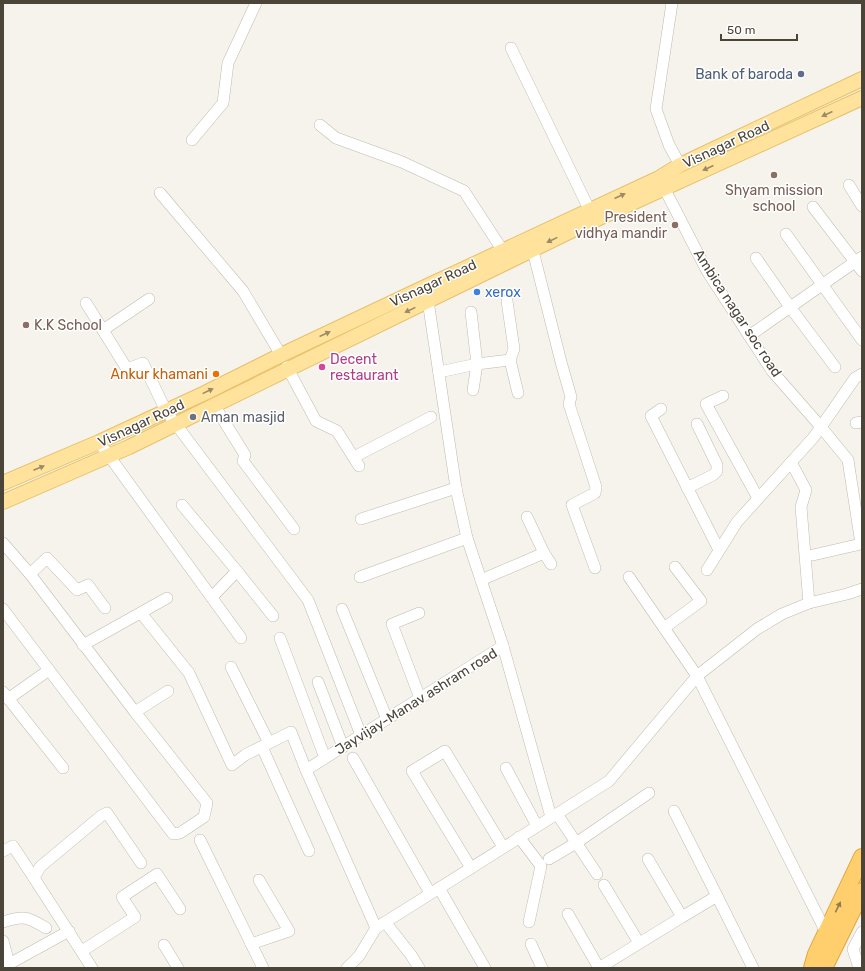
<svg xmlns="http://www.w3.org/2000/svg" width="865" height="971" font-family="Rubik,sans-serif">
<rect width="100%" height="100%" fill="#f6f3ec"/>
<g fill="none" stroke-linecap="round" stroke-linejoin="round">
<g stroke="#c2bbae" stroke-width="12">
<g id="minor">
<path d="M672,3L656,109L669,145L680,165"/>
<path d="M511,48L590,211"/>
<path d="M320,125L336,138L402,162L464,191L503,251"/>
<path d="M192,140L223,103L228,63L256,3"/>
<path d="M661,182L707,271L772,371L821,427L813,438L737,522L707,570"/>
<path d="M849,185L862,206"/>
<path d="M160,193L243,291L281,355"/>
<path d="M813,207L862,271"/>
<path d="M786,234L862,340"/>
<path d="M531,243L561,362L571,397L569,404L596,487L595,493L572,505L595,568"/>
<path d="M756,258L790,307L835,367"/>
<path d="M427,294L456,488L467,538L503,646L551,817"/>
<path d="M507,301L514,349L510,360L518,393"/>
<path d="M86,303L127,369L143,363L166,411L308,600L361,735"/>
<path d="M471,312L477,364L510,360"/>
<path d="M103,330L149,299"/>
<path d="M749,336L862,257"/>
<path d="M287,367L316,421L337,431L359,466"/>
<path d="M439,372L477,364L473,390"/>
<path d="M723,396L706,404L758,498"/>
<path d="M214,405L245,455L243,461L294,529"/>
<path d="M661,409L651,416L719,550"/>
<path d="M856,423L862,422"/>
<path d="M99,442L241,638"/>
<path d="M354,457L431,417"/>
<path d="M791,462L806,490L801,507L809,603"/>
<path d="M687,488L713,475L717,471V465L697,424"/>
<path d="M182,505L237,571L212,597"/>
<path d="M361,519L456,488"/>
<path d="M3,543L30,574L47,558L77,590L88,585L105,608"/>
<path d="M544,553L551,564"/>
<path d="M813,555L861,544L848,460L821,427L855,378L862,374"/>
<path d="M237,571L273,616"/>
<path d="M30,574L135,712"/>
<path d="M360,577L467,538"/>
<path d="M629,577L697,676L826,932"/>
<path d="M481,580L544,553L527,517"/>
<path d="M3,609L173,834L180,833L204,817L207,803L135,712L168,691"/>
<path d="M342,609L387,719"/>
<path d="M141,613L189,673L232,765L245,755L291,732L306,770"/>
<path d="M419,613L392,624L420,698"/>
<path d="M664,628L701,601L675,567"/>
<path d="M280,638L325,758"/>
<path d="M83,645L167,598"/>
<path d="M231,667L269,743"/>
<path d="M318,682L343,747"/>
<path d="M3,692L63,768"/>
<path d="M8,699L49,670"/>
<path d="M262,747L309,851"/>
<path d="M353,758L430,893"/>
<path d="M506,768L537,826"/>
<path d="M674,811L717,896"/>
<path d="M557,814L597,874"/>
<path d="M519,837L541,866L529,922"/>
<path d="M200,840L263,968"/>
<path d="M3,851L13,846L34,878"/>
<path d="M549,859L576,843L649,793"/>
<path d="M471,868L412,771L445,751L503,847"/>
<path d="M604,885L639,943"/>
<path d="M439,888L485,968"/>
<path d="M568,914L599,968"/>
<path d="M682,917L717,896L753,968"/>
<path d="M3,922C24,915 28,917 46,928"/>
<path d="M385,922L411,955L419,968"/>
<path d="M376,928L306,770L503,646"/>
<path d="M3,941L9,964L4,966"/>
<path d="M251,944L289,931L259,880"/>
<path d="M531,944L542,968"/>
<path d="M164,945L178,968"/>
<path d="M82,951L135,917L122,897L157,874L180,909"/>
<path d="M9,964L69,931"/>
<path d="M92,968L34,878L40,867L101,816L107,813L141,863"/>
<path d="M347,968L359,956L376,928L609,781L697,676L757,629L782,614L809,603L847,594L862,589"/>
<path d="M599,968L682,917L648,859"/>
<path d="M859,968L853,949L862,932"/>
</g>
</g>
<g stroke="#e6c16a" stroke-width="16">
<g id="major">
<path d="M3,483L99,442L205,393L281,355L425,287L659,178L680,165L862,79"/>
<path d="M3,502L129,447L571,231L862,98"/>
</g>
</g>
<g stroke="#e0a43c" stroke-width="18">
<g id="highway">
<path d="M812,968L816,954L862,857"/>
<path d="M824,968L862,891"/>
</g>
</g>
<use href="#minor" stroke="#fff" stroke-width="11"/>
<use href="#major" stroke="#ffe39c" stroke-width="14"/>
<use href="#highway" stroke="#ffcf6e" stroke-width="16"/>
</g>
<defs><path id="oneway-solid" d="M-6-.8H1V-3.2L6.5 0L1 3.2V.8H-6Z"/></defs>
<g fill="#9c8c66">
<use href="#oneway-solid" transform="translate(827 114) rotate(155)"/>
<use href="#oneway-solid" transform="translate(708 168) rotate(155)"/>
<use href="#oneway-solid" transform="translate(620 196) rotate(-25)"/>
<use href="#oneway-solid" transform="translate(552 240) rotate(154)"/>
<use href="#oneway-solid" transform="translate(410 310) rotate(154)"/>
<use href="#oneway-solid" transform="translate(325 334) rotate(-25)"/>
<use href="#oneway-solid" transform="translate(208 391) rotate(-26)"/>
<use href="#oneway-solid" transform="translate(39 468) rotate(-23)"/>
</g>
<use fill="#937c4e" href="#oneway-solid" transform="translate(838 907) rotate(-64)"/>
<circle fill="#5c6f8a" stroke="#fff" stroke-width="1.5" cx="801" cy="74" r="4"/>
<g fill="#8d6e63" stroke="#fff" stroke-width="1.5">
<circle cx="774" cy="175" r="4"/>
<circle cx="675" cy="225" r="4"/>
<circle cx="26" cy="325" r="4"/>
</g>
<circle fill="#3f7fe0" stroke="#fff" stroke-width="1.5" cx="477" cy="292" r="4"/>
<circle fill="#d1479c" stroke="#fff" stroke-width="1.5" cx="322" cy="367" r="4"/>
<circle fill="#e8710a" stroke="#fff" stroke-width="1.5" cx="216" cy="374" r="4"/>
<circle fill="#6b7280" stroke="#fff" stroke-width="1.5" cx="193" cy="417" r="4"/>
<g text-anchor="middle" stroke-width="3" stroke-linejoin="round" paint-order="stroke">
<g font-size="14" fill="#4e5e75" stroke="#fff" text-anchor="end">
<text x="793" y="79">Bank of baroda</text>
</g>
<g font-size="14" fill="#4b4439" stroke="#fff">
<text transform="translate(726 144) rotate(-25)" y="5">Visnagar Road</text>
<text transform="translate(433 283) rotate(-25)" y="5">Visnagar Road</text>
<text transform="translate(738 313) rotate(57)" y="5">Ambica nagar soc road</text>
<text transform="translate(141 423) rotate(-25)" y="5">Visnagar Road</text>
<text transform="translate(416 701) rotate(-32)" y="5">Jayvijay-Manav ashram road</text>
</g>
<g font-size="14" fill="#785e54" stroke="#fff">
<text x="774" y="195">Shyam mission<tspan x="774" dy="16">school</tspan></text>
<text x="667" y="222" text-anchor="end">President<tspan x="667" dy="16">vidhya mandir</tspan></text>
<text x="34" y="330" text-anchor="start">K.K School</text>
</g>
<g font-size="14" fill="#366cbe" stroke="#fff" text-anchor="start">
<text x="485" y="297">xerox</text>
</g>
<g font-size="14" fill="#b23c85" stroke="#fff" text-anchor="start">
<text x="330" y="364">Decent<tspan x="330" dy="16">restaurant</tspan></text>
</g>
<g font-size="14" fill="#c56008" stroke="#fff" text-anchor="end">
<text x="208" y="379">Ankur khamani</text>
</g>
<g font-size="14" fill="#5b616d" stroke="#fff" text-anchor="start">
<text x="201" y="422">Aman masjid</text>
</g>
</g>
<rect width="865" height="971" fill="none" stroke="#4b4439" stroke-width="8"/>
<path d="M721 34v6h76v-6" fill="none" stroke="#4b4439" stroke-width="2"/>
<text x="727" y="34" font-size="12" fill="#4b4439" stroke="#ffffff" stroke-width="3" paint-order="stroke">50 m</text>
</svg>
